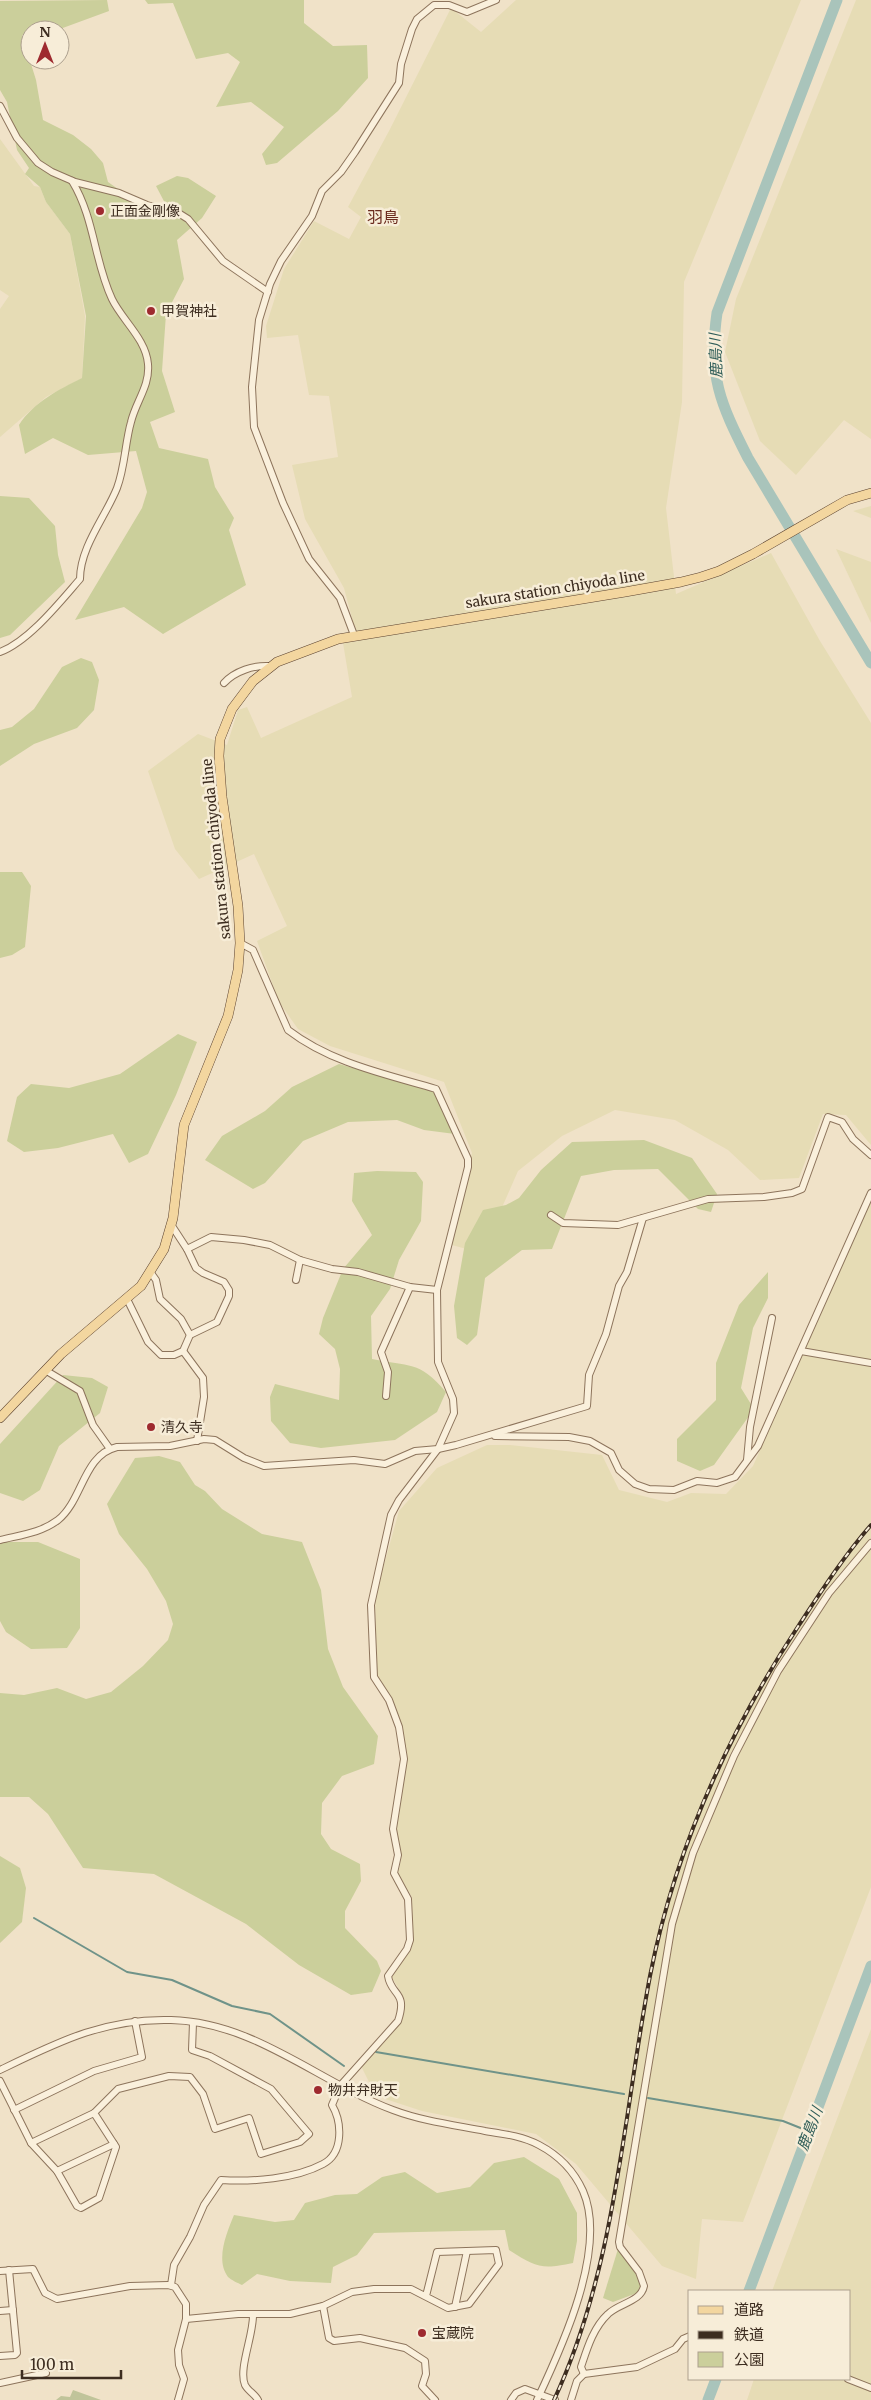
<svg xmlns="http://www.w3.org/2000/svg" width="871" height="2400" font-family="Merriweather,'Noto Sans JP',serif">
<rect width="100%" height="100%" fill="#f0e2c8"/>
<g fill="#e6dcb5">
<path d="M516,0H801L684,282L682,402L666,508L676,594L771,553L820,641L871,723V1145L846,1115L823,1114L799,1178L760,1180L728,1150L675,1120L615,1110L562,1136L518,1171L492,1230L470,1250L452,1245L472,1153L444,1082L330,1046L298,1029L279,1002L257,941L287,926L254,854L199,879L175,849L148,771L198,734L227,745L238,710L247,707L261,738L352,697L343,643L358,641L344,588L305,519L292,465L338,457L329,396L309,395L298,335L267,338L266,326L284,269L314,221L349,239L361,217L348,207L389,131L451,8L481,32Z"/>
<path d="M856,0H871V439L844,420L796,475L760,441L725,352L736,299Z"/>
<path d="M0,139L34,186L40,187L46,202L70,234L85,316L82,378L46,397L0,437V309L9,296L0,290Z"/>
<path d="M871,506V518L853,511Z"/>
<path d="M836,549L871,562V623Z"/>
<path d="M871,1198V1887L743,2222L702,2219L696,2279L662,2266L576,2164L536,2134L422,2111L376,2096L362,2068L363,2062L402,2017L404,2008L402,1994L391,1976L411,1948L413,1942L412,1897L398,1874L401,1860L395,1830L406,1757L404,1740L400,1724L377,1677L375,1597L399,1511L437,1468L487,1445H510L602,1455L619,1490L667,1502L691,1493L726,1494L753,1466Z"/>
<path d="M871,2029V2400H747L754,2379H850V2291H772Z"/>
</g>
<g fill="#cbcf9b">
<path d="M107,0L109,11L60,29L30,30V34L22,35L36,80L43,120L73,135L91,149L103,163L108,182L145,208L166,205L156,186L177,176L188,178L216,196L202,218L177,240L184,279L166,314L162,371L175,412L150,422L159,448L208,459L215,487L234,518L229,530L246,585L163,634L124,607L75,620L142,508L147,492L136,451L88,455L53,438L25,454L19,425C34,402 58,390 82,378L86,316L70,234L46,202L40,187L25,174L29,168L17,150L7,102L0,90V1Z"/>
<path d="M145,0H304V23L333,46L367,45L368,78L338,111L277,163L266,165L262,154L284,127L251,102L216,107L240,62L228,53L196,59L173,3L148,4Z"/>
<path d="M0,496L29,498L55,526L58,555L65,582L10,635L0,638Z"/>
<path d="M81,658L92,662L99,680L94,710L77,728L34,744L0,766V730L12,727L34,709L62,667Z"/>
<path d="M0,872H22L31,886L25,947L12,955L0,958Z"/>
<path d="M178,1034L197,1042L176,1095L148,1154L129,1163L113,1134L58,1148L24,1152L7,1141L17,1097L31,1084L69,1088L120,1074Z"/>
<path d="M339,1064L388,1078L432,1088L455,1134L424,1130L397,1120L348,1122L303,1141L265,1183L253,1189L205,1160L222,1136L265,1111L292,1087Z"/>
<path d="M644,1140L692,1158L717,1194L711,1212L698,1209L658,1169L614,1170L581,1176L552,1249L522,1250L485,1278L477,1335L467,1345L457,1338L454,1306L465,1243L483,1210L506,1205L519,1198L541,1170L572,1142Z"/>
<path d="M377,1171L416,1172L423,1182L421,1221L399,1260L390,1289L371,1316L372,1359C409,1367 419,1360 446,1392L437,1412L395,1440L321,1448L290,1443L271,1421L270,1397L275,1384L339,1400L340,1369L335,1349L319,1334L323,1318L343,1269L372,1235L352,1201L354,1173Z"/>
<path d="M768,1272V1298L753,1328L741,1388L754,1409L714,1465L700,1471L677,1461V1439L716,1400V1363L739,1305Z"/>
<path d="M63,1375L92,1378L108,1387L100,1413L59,1446L40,1490L23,1501L0,1493V1444Z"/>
<path d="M159,1456L180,1462L195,1485L205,1491L222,1509L262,1534L302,1542L321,1590L328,1649L343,1687L378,1736L374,1764L342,1776L322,1803L321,1834L331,1849L360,1864L361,1881L345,1911V1928L377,1961L381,1971L372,1992L351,1995L299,1965L246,1924L154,1874L83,1868L48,1814L29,1797H0V1693L24,1695L57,1688L86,1699L111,1692L143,1666L168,1640L173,1624L166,1601L147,1569L119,1534L107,1504L135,1458Z"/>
<path d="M0,1542H38L80,1559V1628L67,1648L31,1649L6,1632L0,1621Z"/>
<path d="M0,1856L20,1868L26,1888L22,1922L0,1943Z"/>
<path d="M524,2157L559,2179L577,2213V2241L573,2263C541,2270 536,2267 509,2250L505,2230L374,2233L357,2255L333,2267L331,2283L290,2281L257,2274L242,2285C238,2283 231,2280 228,2277C215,2260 227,2232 234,2215L275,2222L294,2220L305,2203L335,2195L357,2194L382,2177L405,2172L437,2193L470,2187L494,2163Z"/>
<path d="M618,2249L635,2271L642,2286L637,2293L613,2302L603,2298Z"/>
</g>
<path fill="#c0c49a" d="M73,2390L101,2400H56L61,2396L70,2397Z"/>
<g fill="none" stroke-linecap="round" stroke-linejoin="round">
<g stroke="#6f9389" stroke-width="2">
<path d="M34,1918L127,1972L172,1980L232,2006L270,2014L344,2066"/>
<path d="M376,2052L624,2094"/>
<path d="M648,2098L783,2121L808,2131"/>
</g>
<g stroke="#a9c4bb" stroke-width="11">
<path d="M837,0L717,313C708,376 720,403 748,458L871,663"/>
<path d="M749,2291L871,1966"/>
<path d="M708,2400L716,2379"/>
</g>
<g stroke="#8d745c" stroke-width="8">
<g id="minor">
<path d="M0,106L17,138L38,163L52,172L75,182L119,193L147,205L180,214L188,219L223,261L268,292"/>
<path d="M354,635L340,598L309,559L283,503L254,427L252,387L259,320L270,284L281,261L312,216L322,191L341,172L355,152L399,83L401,64L412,29L417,19L434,5H449L467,12L496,0"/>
<path d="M0,652C29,641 60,602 80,579C80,547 106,516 117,488C125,467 125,443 131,422C136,401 150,386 148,364C146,339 122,320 112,299C94,261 95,219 72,181"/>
<path d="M224,683C235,671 254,665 270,666"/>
<path d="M551,1215L563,1223L618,1225L708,1199L764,1197L792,1193L802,1189L828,1117L842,1122L853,1139L871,1155"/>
<path d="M172,1226L187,1249L211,1237L244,1240L270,1245L300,1260L332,1269L358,1272L410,1287L437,1290"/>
<path d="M151,1273L156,1280L160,1299L181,1319L190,1335"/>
<path d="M296,1280L300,1260"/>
<path d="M127,1299L148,1342L161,1355H174L183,1351L190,1335L217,1322L229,1296V1290L224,1282L203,1273L196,1268L187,1249"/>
<path d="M183,1351L203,1378L204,1397L197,1441"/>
<path d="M801,1351L871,1363"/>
<path d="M45,1370L80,1391L93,1425L110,1449"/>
<path d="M386,1396L388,1372L381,1352L410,1287"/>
<path d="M495,1436L569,1437L590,1441L611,1453L619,1470L635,1484L649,1489L674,1490L697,1481L717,1483L735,1477L758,1446L871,1193"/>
<path d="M747,1460L750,1427L772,1318"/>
<path d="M0,1540C20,1535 41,1533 58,1520C83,1500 83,1455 117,1447L170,1446L204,1439L215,1440L244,1458L264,1466L354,1460L385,1464L415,1451L438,1449L456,1445L587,1406L589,1375L606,1334L619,1286L627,1272L643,1218"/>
<path d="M0,2070C58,2042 105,2018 171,2020C255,2022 318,2082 393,2110C422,2121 454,2125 485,2131C504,2134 522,2136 539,2145C558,2155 574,2171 583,2191C608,2248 562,2347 537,2400"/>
<path d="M0,2081L31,2143L57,2171L77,2206L81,2208L99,2198L116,2147L94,2113L118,2089L169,2076L190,2077L203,2094L215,2129L249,2118L261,2154L300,2142L309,2134L271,2089L210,2056L192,2050L193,2023"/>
<path d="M14,2110L94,2071L142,2057L135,2021"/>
<path d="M31,2143L94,2113"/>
<path d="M57,2171L114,2144"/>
<path d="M0,2271L33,2269L45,2293L57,2299L130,2286L168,2285L175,2287L186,2304V2319L178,2350L179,2365L184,2379L178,2400"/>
<path d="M171,2285L174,2265L190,2237L204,2205L221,2180C252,2182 295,2179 323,2164C344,2153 342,2122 332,2105L340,2086L398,2021C408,1991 391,1996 388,1976L407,1949L410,1940L408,1899L394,1873L398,1855L393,1829L404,1759L399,1727L389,1700L374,1677L371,1605L391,1515L399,1500L438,1449L454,1413L453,1399L438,1362L437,1290L468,1167V1159L436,1089C385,1074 331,1063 288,1030L253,950L240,943"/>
<path d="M323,2306L329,2338L334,2341L360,2338L405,2348L425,2361L426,2374L422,2386L435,2400"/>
<path d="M455,2307L467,2251"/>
<path d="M0,2311L13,2310"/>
<path d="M253,2314C254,2334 238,2369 245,2385C248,2391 255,2394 258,2400"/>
<path d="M186,2319L238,2314H290L323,2306L352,2292L374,2289H411L448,2308L469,2304L499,2264L496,2250L437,2252L426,2296"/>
<path d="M0,2356L15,2355L17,2353L9,2270"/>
<path d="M584,2374L581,2367C587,2349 593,2328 608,2314C619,2303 641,2302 644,2286L639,2272L620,2247L619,2242L672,1924L693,1853L734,1756L778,1671L829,1593L871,1543"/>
<path d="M848,2379L871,2388"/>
<path d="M0,2383L46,2373"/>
<path d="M511,2400L516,2393L525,2389L555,2400"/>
<path d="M571,2400L577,2381L584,2374L637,2367L675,2349L683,2339L690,2336"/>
</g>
</g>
<g stroke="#5b4230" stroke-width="10">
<path id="major" d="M0,1418L61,1354L141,1286L164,1249L173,1218L184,1125L228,1016L238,970L240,943L238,906L222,797L219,756L220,739L232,709L253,681L277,662L338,639L625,592L681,582L701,577L719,571L753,554L847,500L871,493"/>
</g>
<use href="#minor" stroke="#faf0dc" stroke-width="6"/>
<use href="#major" stroke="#f3d69f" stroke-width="9"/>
<g stroke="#3d2d20" stroke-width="4">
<path id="rail" d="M554,2400C616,2267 623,2117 650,1976C675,1848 728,1733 799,1625C822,1590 844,1556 871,1525"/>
</g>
<use href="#rail" stroke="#f7edd8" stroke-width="2" stroke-dasharray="5.5" stroke-linecap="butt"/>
</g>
<g fill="#9e2a2f" stroke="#f7edd8" stroke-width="2">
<circle cx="100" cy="211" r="5"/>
<circle cx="151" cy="311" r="5"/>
<circle cx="151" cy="1427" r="5"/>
<circle cx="318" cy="2090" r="5"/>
<circle cx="422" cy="2333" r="5"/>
</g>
<g text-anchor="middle" stroke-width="5" stroke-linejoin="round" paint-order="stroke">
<g font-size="14" fill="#3d2d20" stroke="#f7edd8" text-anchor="start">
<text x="110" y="216">正面金剛像</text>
<text x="161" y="316">甲賀神社</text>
<text x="161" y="1432">清久寺</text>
<text x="328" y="2095">物井弁財天</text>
<text x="432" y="2338">宝蔵院</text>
</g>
<g font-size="14" fill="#3d2d20" stroke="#f7edd8">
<text transform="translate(555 589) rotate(-9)" y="5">sakura station chiyoda line</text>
<text transform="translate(216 849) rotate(-96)" y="5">sakura station chiyoda line</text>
</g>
<g font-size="15" font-style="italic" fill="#2f5d58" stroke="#f7edd8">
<text transform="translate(716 356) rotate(-92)" y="5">鹿島川</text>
<text transform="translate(810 2129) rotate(-69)" y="5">鹿島川</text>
</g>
<g font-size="16" fill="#6b2b1e" stroke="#f7edd8">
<text x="383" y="223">羽鳥</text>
</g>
</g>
<rect x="688" y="2290" width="162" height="90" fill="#f7edd8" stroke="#ada08e"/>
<rect x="698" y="2306" width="25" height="8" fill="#f3d69f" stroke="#ada08e"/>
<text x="734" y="2315" font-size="15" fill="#3d2d20">道路</text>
<rect x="698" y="2331" width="25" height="8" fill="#3d2d20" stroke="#ada08e"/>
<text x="734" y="2340" font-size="15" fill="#3d2d20">鉄道</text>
<rect x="698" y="2352" width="25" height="15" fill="#cbcf9b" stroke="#ada08e"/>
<text x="734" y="2365" font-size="15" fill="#3d2d20">公園</text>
<g transform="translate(45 45)"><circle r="24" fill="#f7edd8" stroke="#ada08e"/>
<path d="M0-4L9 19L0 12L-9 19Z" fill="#9e2a2f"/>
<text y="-8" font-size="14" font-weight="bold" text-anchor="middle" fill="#3d2d20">N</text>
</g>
<path d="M22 2370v8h99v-8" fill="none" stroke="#3d2d20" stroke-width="2.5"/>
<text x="30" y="2370" font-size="15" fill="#3d2d20" stroke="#f7edd8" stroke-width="4" paint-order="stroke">100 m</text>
</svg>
